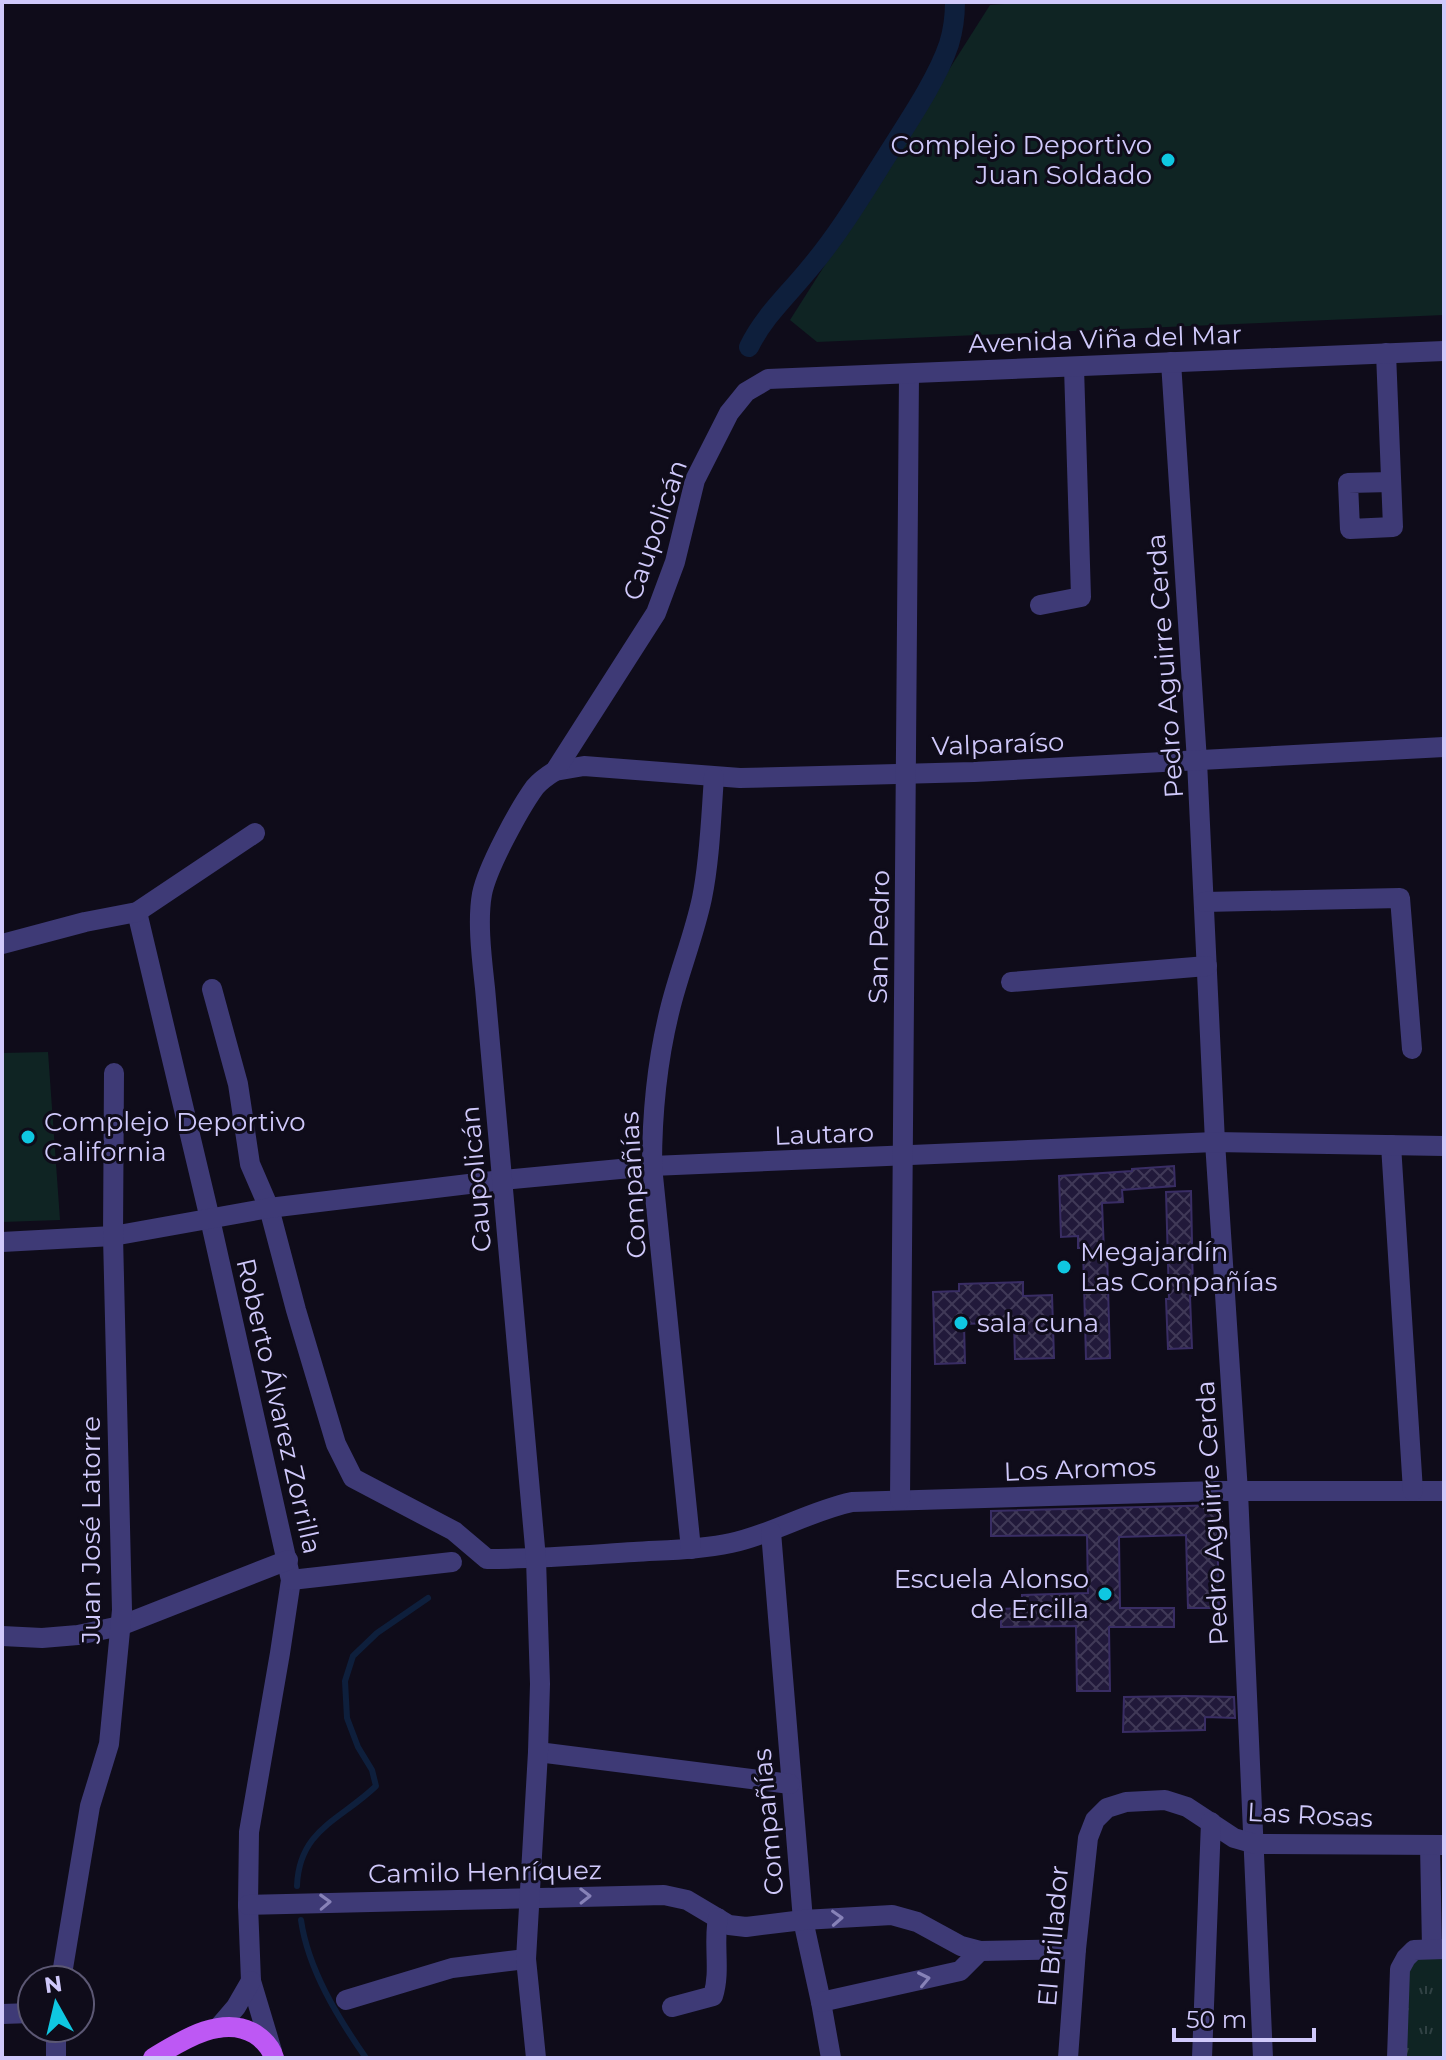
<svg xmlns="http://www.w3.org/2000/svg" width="1446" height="2060" font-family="Montserrat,sans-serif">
<defs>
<pattern id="park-tufts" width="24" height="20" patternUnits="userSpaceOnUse" patternTransform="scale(2)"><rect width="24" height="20" fill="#0f2423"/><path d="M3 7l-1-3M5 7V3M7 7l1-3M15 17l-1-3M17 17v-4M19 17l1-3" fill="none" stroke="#314244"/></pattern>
<pattern id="building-cross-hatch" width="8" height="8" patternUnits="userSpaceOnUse" patternTransform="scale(2)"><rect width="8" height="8" fill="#21193a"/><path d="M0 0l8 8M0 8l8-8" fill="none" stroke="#403957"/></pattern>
</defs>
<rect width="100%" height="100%" fill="#0f0c1a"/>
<g fill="#0f2423">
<path d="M1033,2H1444V315L817,342L790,320L990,5Z"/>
<path d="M48,1052L60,1220L2,1222V1053Z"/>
</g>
<path fill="url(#park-tufts)" d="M1421,1955L1444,1956V2058H1405L1407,1975L1412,1964Z"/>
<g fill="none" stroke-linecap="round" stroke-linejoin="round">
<g stroke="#0e1f3c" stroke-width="6">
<path d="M297,1886C299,1829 341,1820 376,1786L372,1770L358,1747L347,1718L345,1681L353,1656L377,1633L428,1598"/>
<path d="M301,1920C308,1969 338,2018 366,2058"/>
</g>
<path stroke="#0e1f3c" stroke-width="20" d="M749,347C764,316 788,295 809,269C838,235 862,195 886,157C906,125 937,80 949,44C953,31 955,16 955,2"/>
</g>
<g fill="url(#building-cross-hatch)" stroke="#392d64" stroke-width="2">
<path d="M1174,1166L1175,1186L1122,1190L1123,1202L1102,1203L1104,1252L1107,1251L1110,1358L1086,1359L1083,1248H1078V1236L1061,1237L1059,1176L1132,1171V1169Z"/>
<path d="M1191,1191L1193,1296H1190L1192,1348L1168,1349L1166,1299H1169L1166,1192Z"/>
<path d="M1023,1282V1296L1052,1295L1054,1358L1015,1359L1014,1322L964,1324L965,1363L935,1364L933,1292L959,1291V1284Z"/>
<path d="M1221,1505L1222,1521H1217L1219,1608H1188L1186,1535L1119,1537L1120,1608H1174V1627H1109L1110,1691H1077L1076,1626L1001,1627V1609L1022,1608V1595L1088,1593L1087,1535L991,1536V1511Z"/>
<path d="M1185,1696L1234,1697L1235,1718L1205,1717V1730L1123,1732L1124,1697Z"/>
</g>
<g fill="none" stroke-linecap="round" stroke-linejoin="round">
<g stroke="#3e3a76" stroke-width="20">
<path d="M1386,353L1393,527L1350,529L1348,483L1391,482"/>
<path d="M1171,362L1197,761L1215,1142L1238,1492L1263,2058"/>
<path d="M1040,605L1081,597L1074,367"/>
<path d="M555,771L584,766L740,778L974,772L1444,747"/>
<path d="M1204,902L1400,898L1412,1049"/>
<path d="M137,912L210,1219L291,1580L280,1653L249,1832L248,1905L251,1981L272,2051"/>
<path d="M2,944L85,922L137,912L255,833"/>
<path d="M1011,982L1207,966"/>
<path d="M212,989L238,1084L250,1164L269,1208L296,1310L336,1444L353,1478L454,1531L487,1559C536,1559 585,1555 634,1552C666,1550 699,1550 731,1543C773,1534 810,1511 852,1502L1218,1491H1444"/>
<path d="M1391,1145L1413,1491"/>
<path d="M2,1242L113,1236L269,1208L502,1180L652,1166L1215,1142L1444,1146"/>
<path d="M900,1500L909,374"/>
<path d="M771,1532L803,1920L821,2002L831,2058"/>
<path d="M691,1549L652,1166C652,1113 657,1061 670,1009C679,972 694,936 702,898C710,858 711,817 714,777"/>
<path d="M291,1580L452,1562"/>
<path d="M2,1636L42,1638L78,1635L120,1626L288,1560"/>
<path d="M538,1752L790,1784"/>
<path d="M1430,1845L1432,1948"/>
<path d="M248,1905L664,1895L687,1900L729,1925L746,1927L803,1920L892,1915L917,1922L961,1946L980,1951L1076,1949"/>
<path d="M61,1980L90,1806L109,1744L122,1610L113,1236L114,1073"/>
<path d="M346,2000L452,1968L526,1959"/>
<path d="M821,2002L960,1971L980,1951"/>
<path d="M672,2007L713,1996C721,1971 713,1944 718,1918"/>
<path d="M2,2014L32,2013"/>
<path d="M56,2028V2058"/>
<path d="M218,2028L236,2007L251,1981"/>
<path d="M536,2058L526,1959L538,1752L540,1684L536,1559L485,988C482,960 477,922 482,894C487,868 519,809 535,787C541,780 547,776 555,771L656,613L675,562L695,480L729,413L746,392L768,379L1444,351"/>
<path d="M1068,2058L1076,1949L1088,1838L1095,1820L1107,1808L1126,1802L1165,1800L1187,1807L1234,1838L1255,1844L1444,1845"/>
<path d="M1202,2058L1211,1822"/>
<path d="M1397,2058L1400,1969L1406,1958L1414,1950L1444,1949"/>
</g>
<path stroke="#bd58f4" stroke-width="20" d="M153,2058C181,2041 222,2014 255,2034C264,2040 271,2047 274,2058"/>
</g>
<defs><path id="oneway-chevron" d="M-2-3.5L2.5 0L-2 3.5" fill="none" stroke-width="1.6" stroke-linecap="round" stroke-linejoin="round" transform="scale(2)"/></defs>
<g stroke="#8782b8">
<use href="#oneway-chevron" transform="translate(585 1896) rotate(-1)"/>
<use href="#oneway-chevron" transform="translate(325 1902) rotate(-2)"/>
<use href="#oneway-chevron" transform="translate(837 1918) rotate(-3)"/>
<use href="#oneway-chevron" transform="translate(924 1979) rotate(-12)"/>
</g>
<g fill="#0fc7e1" stroke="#0f0c1a" stroke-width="3">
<circle cx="1168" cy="160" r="8"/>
<circle cx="28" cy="1137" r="8"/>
<circle cx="1064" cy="1267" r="8"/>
<circle cx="961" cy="1323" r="8"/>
<circle cx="1105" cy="1594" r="8"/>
</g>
<g text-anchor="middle" stroke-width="6" stroke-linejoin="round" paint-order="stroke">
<g font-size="26" fill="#d0c9fb" stroke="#0f0c1a" text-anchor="start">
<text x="1152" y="154" text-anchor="end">Complejo Deportivo<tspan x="1152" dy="30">Juan Soldado</tspan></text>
<text x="44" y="1131">Complejo Deportivo<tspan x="44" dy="30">California</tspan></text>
<text x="1080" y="1261">Megajardín<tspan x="1080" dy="30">Las Compañías</tspan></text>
<text x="977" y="1332">sala cuna</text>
<text x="1089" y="1588" text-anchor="end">Escuela Alonso<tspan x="1089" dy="30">de Ercilla</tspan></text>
</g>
<g font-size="26" fill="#d0c9fb" stroke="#0f0c1a">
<text transform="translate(1105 339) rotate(-2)" y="9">Avenida Viña del Mar</text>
<text transform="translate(655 530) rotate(-71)" y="9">Caupolicán</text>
<text transform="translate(1165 666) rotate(-94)" y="9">Pedro Aguirre Cerda</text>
<text transform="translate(998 744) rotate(-2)" y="9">Valparaíso</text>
<text transform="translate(879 937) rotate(-89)" y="9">San Pedro</text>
<text transform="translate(824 1134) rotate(-2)" y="9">Lautaro</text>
<text transform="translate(476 1179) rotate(-95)" y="9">Caupolicán</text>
<text transform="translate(633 1185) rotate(-93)" y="9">Compañías</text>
<text transform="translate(279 1406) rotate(77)" y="9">Roberto Álvarez Zorrilla</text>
<text transform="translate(1080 1469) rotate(-2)" y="9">Los Aromos</text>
<text transform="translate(1212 1513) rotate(-93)" y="9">Pedro Aguirre Cerda</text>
<text transform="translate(91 1530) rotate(-90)" y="9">Juan José Latorre</text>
<text transform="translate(1310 1815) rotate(3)" y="9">Las Rosas</text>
<text transform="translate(768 1822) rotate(-95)" y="9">Compañías</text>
<text transform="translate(485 1872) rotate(-1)" y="9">Camilo Henríquez</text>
<text transform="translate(1053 1936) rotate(-85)" y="9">El Brillador</text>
</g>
</g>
<rect width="1446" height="2060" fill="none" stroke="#d0c9fb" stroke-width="8"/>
<g transform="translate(56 2004) rotate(352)"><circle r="38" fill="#0f0c1a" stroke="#5c5874" stroke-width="2"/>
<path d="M0-6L14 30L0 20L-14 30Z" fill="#0fc7e1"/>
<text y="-12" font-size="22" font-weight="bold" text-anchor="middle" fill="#d0c9fb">N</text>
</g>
<path d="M1174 2028v12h140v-12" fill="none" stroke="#d0c9fb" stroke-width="4"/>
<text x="1186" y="2028" font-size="24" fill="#d0c9fb" stroke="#0f0c1a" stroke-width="6" paint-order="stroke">50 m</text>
</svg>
